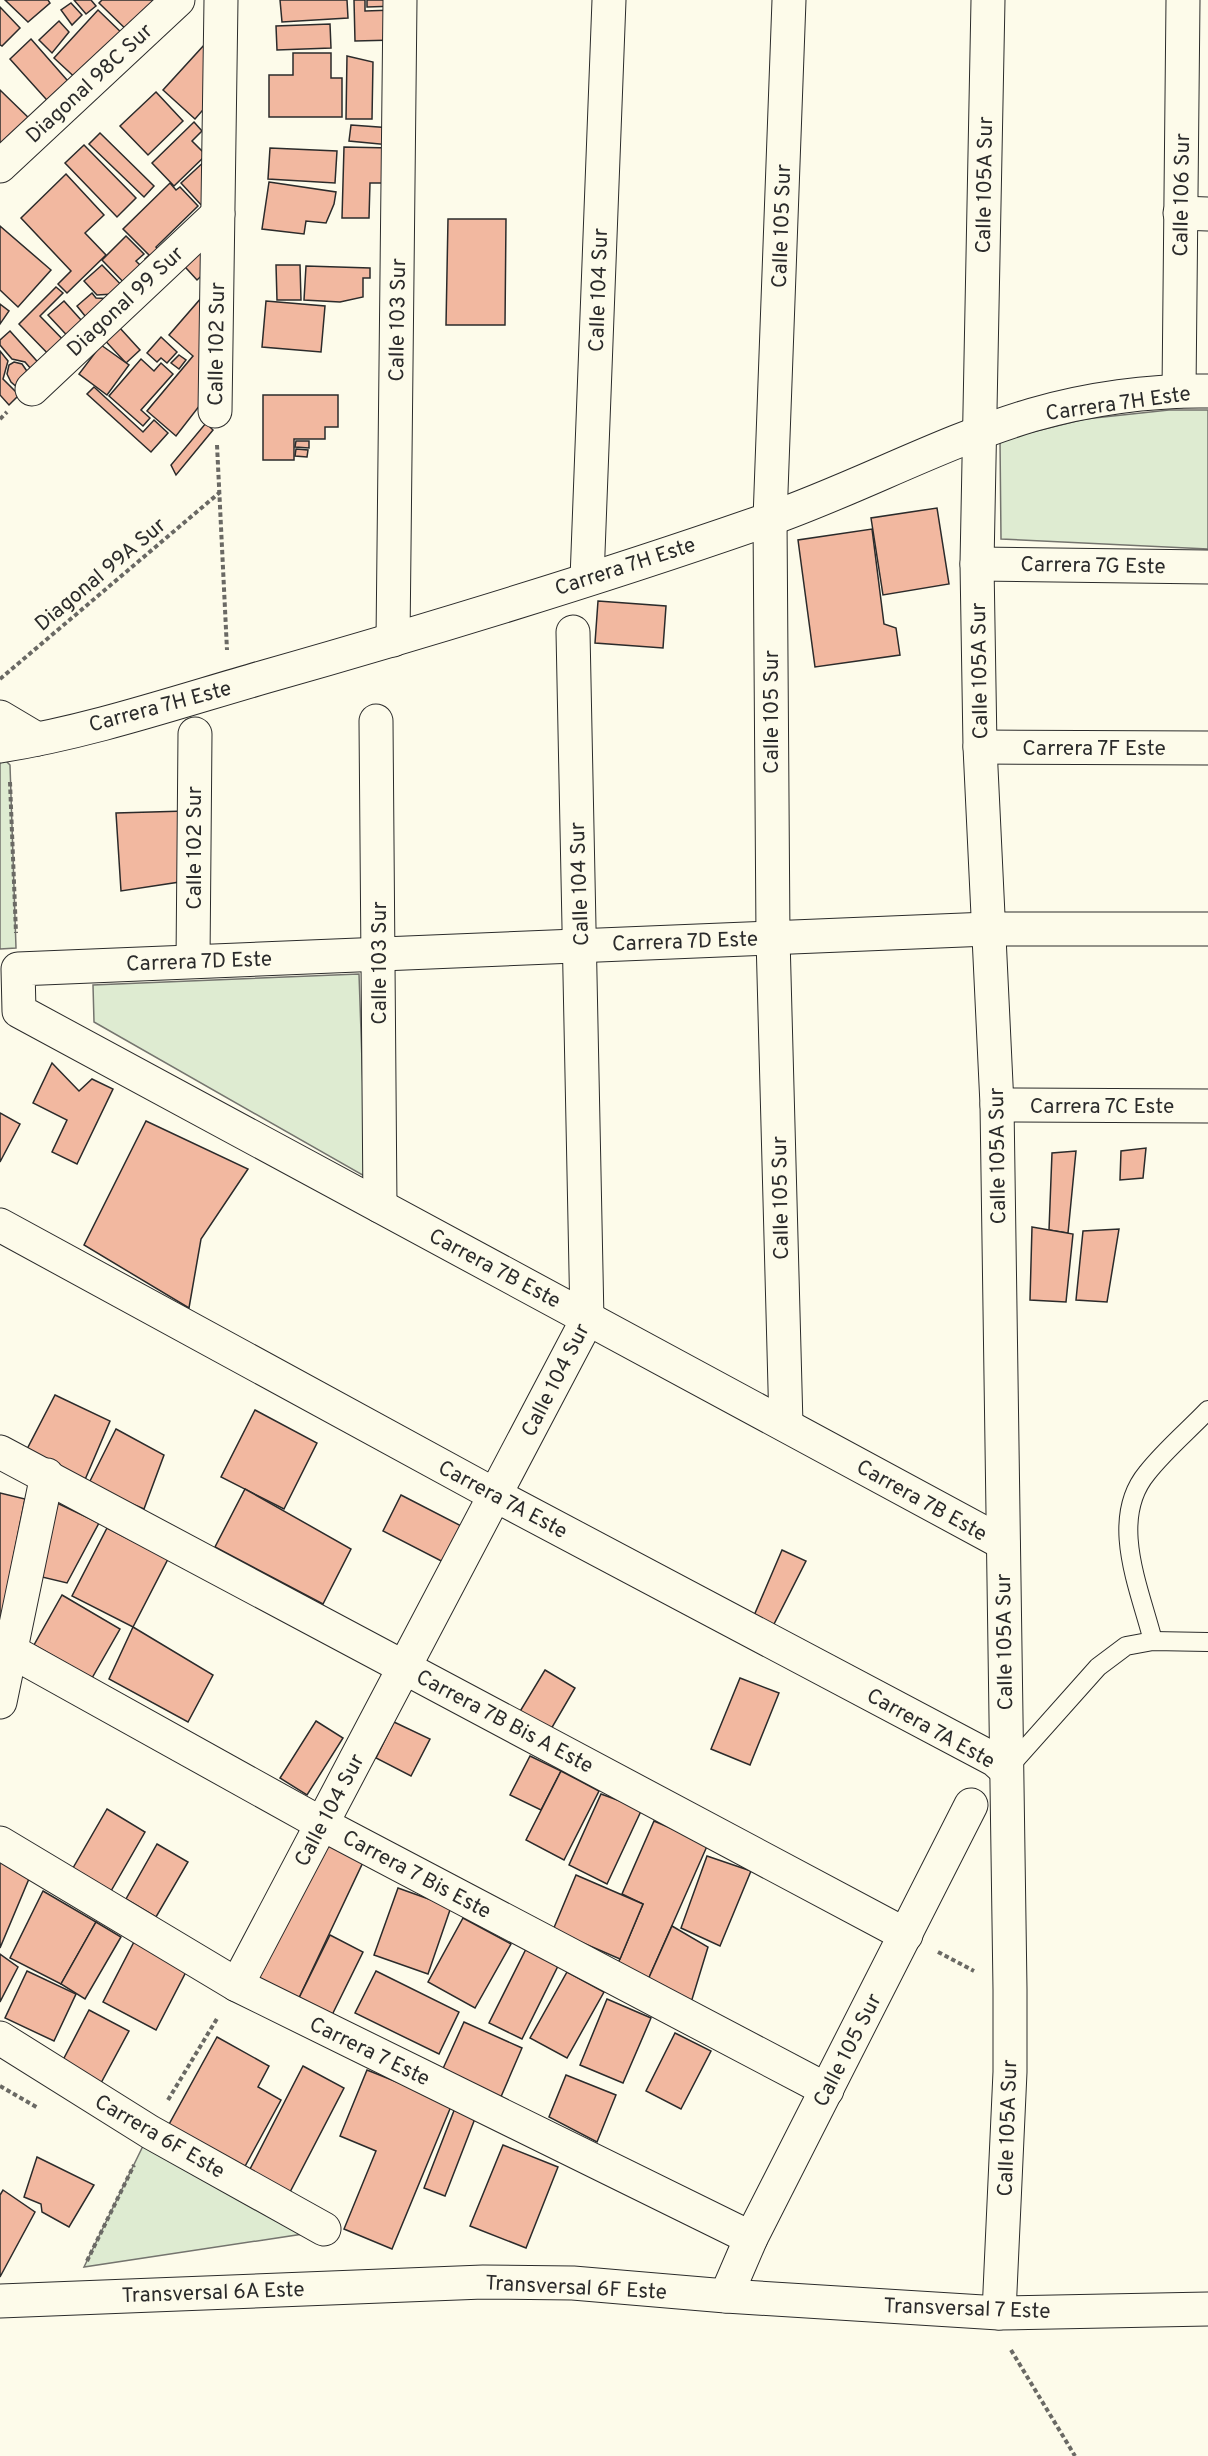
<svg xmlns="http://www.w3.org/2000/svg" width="1208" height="2456" font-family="Overpass,sans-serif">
<rect width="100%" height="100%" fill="#fdfbea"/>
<g fill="#deebd1" stroke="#74746e" stroke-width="1.5">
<path d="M1169,410H1208V549L1001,539L1000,440L1085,419Z"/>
<path d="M0,755L10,765L16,948L0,949Z"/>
<path d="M359,974L366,1177L94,1022L93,985Z"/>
<path d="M143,2146L303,2234L84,2267Z"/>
</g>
<g fill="#f2b8a0" stroke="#2b2b2b" stroke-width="1.5">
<path d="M5,0H48L50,3L28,22Z"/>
<path d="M74,0H91L96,6L86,14Z"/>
<path d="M102,0H174L134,37L99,3Z"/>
<path d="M280,0H347L348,18L282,22Z"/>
<path d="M354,0H365V11L394,10L395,40L355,41Z"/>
<path d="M367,0H397V6L367,7Z"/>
<path d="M71,3L82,15L72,25L61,10Z"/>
<path d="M0,7L20,28L2,46L0,45Z"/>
<path d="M98,10L127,38L81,83L54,58Z"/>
<path d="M59,21L69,32L52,53L39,40Z"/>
<path d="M330,24L331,48L277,50L276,26Z"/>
<path d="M216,32V95L195,119L163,90Z"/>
<path d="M31,39L74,88L54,108L10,59Z"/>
<path d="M293,53H331V78H342V117H269V75H293Z"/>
<path d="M347,56L373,62L372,119H346Z"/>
<path d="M0,90L35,124L9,151L0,143Z"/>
<path d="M156,92L183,121L148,155L120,126Z"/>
<path d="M194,122L202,131L192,141L206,155L174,186L152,163Z"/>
<path d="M351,125L392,128L390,145L349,141Z"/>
<path d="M100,133L154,186L144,197L89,144Z"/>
<path d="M84,145L136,198L117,217L65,163Z"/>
<path d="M344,147L391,148L390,183H370L369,218H342Z"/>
<path d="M270,148L337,151L335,183L268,179Z"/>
<path d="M207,159L214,212L203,207L181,183Z"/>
<path d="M66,174L104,215L85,233L106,255L67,293L58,284L71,271L21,218Z"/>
<path d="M269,182L336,192L334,204L326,223L306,221L304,234L262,229Z"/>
<path d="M170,183L176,190L180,187L198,206L156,247L164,257L153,267L145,259L149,255L123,229Z"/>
<path d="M216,219L215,263L197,280L176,257Z"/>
<path d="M448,219H506L505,325H446Z"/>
<path d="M0,226L51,270L18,307L0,290Z"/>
<path d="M126,236L144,254L136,261L149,274L132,291L102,260Z"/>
<path d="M102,265L129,293L97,295L84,281Z"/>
<path d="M276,265H300L301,300H277Z"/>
<path d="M306,266L370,268V278H363V297L340,302L304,300Z"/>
<path d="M56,287L63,293L40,316L72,349L57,363L19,324Z"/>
<path d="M209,289L214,387L176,436L147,411L193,356L169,335Z"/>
<path d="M92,293L96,298L115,299L94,327L77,306Z"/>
<path d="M64,301L90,330L75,344L48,315Z"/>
<path d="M266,301L325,306L321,352L262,347Z"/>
<path d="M0,304L9,311L0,324Z"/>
<path d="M119,327L140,350L126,363L98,333Z"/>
<path d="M10,331L44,369L37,376L25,362L12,359L0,345V340Z"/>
<path d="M161,337L177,352L167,363L161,358L157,362L147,353Z"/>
<path d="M101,345L129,365L107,395L79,374Z"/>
<path d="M0,351L8,361L3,379L19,395L9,405L0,395Z"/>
<path d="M179,355L186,360L179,369L171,363Z"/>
<path d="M141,359L154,371L161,363L173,374L141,410L150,418L143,426L109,396Z"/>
<path d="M14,362L22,364L31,377L19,389L11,382L7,374L9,365Z"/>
<path d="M94,387L143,432L154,420L168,433L151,452L87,394Z"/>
<path d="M263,395H338V427H325V439H294V460H263Z"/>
<path d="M206,423L213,430L176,475L171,465Z"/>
<path d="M296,441H309V448L295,447Z"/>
<path d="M296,449L308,450L307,457L295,456Z"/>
<path d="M937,508L949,584L883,595L871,518Z"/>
<path d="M872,529L884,624L896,628L900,655L815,667L798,540Z"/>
<path d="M598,601L666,606L663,648L595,643Z"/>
<path d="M186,811V881L121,891L116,813Z"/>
<path d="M52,1063L79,1091L92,1079L113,1089L77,1164L52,1152L67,1120L33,1103Z"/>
<path d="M0,1113L20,1124L0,1162Z"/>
<path d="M146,1121L248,1169L201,1239L189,1308L84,1245Z"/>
<path d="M1146,1148L1143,1178L1120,1180L1121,1151Z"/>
<path d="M1076,1151L1068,1233L1049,1230L1052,1153Z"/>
<path d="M1032,1227L1073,1234L1066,1302L1030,1300Z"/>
<path d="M1119,1229L1107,1302L1076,1300L1083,1231Z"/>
<path d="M55,1395L110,1421L84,1482L24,1455Z"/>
<path d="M255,1410L317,1443L284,1509L221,1477Z"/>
<path d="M116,1429L164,1455L144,1509L88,1485Z"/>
<path d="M245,1489L351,1549L323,1604L215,1547Z"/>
<path d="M0,1493L25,1499L1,1619H0Z"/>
<path d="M401,1495L469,1530L451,1566L383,1531Z"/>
<path d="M55,1502L99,1523L67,1583L42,1577Z"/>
<path d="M107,1528L168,1559L133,1627L72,1596Z"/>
<path d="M782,1550L806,1561L772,1628L753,1618Z"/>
<path d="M62,1595L120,1629L92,1678L34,1645Z"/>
<path d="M133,1627L213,1675L188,1722L109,1679Z"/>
<path d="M545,1670L575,1688L547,1736L516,1718Z"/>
<path d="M740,1678L779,1693L750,1765L711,1749Z"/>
<path d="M316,1721L343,1738L307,1795L280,1778Z"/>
<path d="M394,1722L430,1739L411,1776L376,1758Z"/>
<path d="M530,1756L561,1771L541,1810L510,1795Z"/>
<path d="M561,1771L599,1791L564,1860L526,1840Z"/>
<path d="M601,1794L642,1809L607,1884L569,1865Z"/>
<path d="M107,1809L145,1832L111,1891L73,1868Z"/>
<path d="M654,1821L708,1844L647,1982L616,1968L643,1904L622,1894Z"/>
<path d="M325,1839L365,1858L298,2000L257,1982Z"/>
<path d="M157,1844L188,1862L156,1917L126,1899Z"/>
<path d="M0,1855L31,1874L0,1948Z"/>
<path d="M707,1856L751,1871L720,1946L681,1928Z"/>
<path d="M576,1875L643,1904L620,1959L553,1930Z"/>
<path d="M398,1888L451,1907L428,1974L374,1955Z"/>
<path d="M43,1891L96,1922L61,1984L10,1958Z"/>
<path d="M463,1918L511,1944L475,2008L428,1982Z"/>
<path d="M96,1922L121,1937L85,1999L61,1984Z"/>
<path d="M672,1926L708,1947L690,2006L647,1982Z"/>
<path d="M330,1935L363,1952L331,2017L298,2000Z"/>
<path d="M135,1940L188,1968L156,2030L103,2002Z"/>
<path d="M527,1947L559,1964L522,2039L489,2023Z"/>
<path d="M0,1954L18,1967L0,2002Z"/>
<path d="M27,1971L76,1994L54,2041L5,2018Z"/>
<path d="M376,1971L459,2012L439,2054L355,2013Z"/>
<path d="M567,1972L604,1992L567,2058L530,2038Z"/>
<path d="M607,1999L651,2018L623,2083L580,2065Z"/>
<path d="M89,2010L129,2031L101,2083L62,2062Z"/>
<path d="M464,2022L522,2048L500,2099L441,2073Z"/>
<path d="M675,2033L711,2051L681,2109L646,2091Z"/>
<path d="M217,2037L269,2066L258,2087L281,2100L243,2170L167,2128Z"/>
<path d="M303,2066L344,2088L289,2194L248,2173Z"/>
<path d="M367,2070L452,2104L392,2249L344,2229L376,2151L340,2136Z"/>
<path d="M566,2075L616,2095L597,2142L549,2117Z"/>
<path d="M455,2108L476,2116L445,2196L424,2188Z"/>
<path d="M503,2145L558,2167L526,2248L470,2226Z"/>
<path d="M37,2157L94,2185L69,2227L42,2212L41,2204L24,2197Z"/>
<path d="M3,2190L35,2212L0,2277V2195Z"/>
</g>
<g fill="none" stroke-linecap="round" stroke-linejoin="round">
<g stroke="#2b2b2b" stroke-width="20">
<g id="service">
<path d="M1153,1641C1140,1589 1108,1520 1147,1473C1165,1450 1188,1431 1208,1410"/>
<path d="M1008,1768L1098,1667L1126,1646L1153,1641L1208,1642"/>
</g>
</g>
<g stroke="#2b2b2b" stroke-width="35">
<g id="minor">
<path d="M0,166L178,0"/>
<path d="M1180,213L1208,214"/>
<path d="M32,389L218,214"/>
<path d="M1179,391L1183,0"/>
<path d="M215,411L221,0"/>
<path d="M977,564L1208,567"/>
<path d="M587,579L609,0"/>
<path d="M393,640L400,0"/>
<path d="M0,717L37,739"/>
<path d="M376,721L380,1206"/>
<path d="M0,746C89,732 177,702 264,677C433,629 601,578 767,520C856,489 941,442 1032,415C1087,399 1151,390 1208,391"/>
<path d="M980,747L1208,748"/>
<path d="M193,961L195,734"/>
<path d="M0,1225L495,1495L995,1760L1006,1770"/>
<path d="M786,1425L773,938L770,519L789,0"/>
<path d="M0,1452L906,1935"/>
<path d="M1003,1543L19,1011L18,969L988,929H1208"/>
<path d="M11,1651L322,1824L827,2090"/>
<path d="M0,1702L47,1475"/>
<path d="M0,1843L237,1985L751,2238"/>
<path d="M237,1985L587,1320L573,632"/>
<path d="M0,2038L150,2132L324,2229"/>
<path d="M726,2296L751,2238L971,1805"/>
</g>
</g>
<g stroke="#2b2b2b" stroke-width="35">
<g id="tertiary">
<path d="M988,0L977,564L980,747L997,1105L1010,1989V2072L999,2313"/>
<path d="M997,1105L1208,1106"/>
<path d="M0,2301L483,2282L573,2283L726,2296L999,2313L1208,2309"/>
</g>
</g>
<g stroke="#6a6964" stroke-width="4" stroke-dasharray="4.5 3" stroke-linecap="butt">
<path d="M0,419L7,412"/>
<path d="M217,445L227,650"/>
<path d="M0,679L219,493"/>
<path d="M10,782L16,933"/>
<path d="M938,1952L974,1971"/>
<path d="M0,2086L38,2108"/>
<path d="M168,2100L218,2017"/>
<path d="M87,2261L134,2165"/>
<path d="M1011,2350L1075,2456"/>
</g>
<use href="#service" stroke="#fdfbea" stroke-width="18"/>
<use href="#minor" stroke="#fdfbea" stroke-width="33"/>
<use href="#tertiary" stroke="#fdfbea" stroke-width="33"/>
</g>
<g text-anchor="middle" stroke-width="4.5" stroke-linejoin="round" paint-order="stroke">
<g font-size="21" fill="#2b2b2b" stroke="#fdfbea">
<text transform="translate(89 83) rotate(-43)" y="7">Diagonal 98C Sur</text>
<text transform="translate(984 185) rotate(-89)" y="7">Calle 105A Sur</text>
<text transform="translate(1181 195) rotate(-89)" y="7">Calle 106 Sur</text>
<text transform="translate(781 226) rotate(-88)" y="7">Calle 105 Sur</text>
<text transform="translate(598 290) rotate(-88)" y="7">Calle 104 Sur</text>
<text transform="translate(125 301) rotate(-43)" y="7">Diagonal 99 Sur</text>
<text transform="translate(397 320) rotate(-89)" y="7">Calle 103 Sur</text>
<text transform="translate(216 344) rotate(-89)" y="7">Calle 102 Sur</text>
<text transform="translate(1118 403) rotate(-8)" y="7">Carrera 7H Este</text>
<text transform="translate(1093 565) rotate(1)" y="7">Carrera 7G Este</text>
<text transform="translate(625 566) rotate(-18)" y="7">Carrera 7H Este</text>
<text transform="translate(100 574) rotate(-40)" y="7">Diagonal 99A Sur</text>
<text transform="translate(979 671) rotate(-91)" y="7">Calle 105A Sur</text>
<text transform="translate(160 706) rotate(-15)" y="7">Carrera 7H Este</text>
<text transform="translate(771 712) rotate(-90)" y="7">Calle 105 Sur</text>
<text x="1094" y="755">Carrera 7F Este</text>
<text transform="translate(194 848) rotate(-90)" y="7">Calle 102 Sur</text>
<text transform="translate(579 884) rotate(-92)" y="7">Calle 104 Sur</text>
<text transform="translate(685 941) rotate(-2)" y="7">Carrera 7D Este</text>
<text transform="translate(199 961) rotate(-2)" y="7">Carrera 7D Este</text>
<text transform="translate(379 963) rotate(-90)" y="7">Calle 103 Sur</text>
<text x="1102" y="1113">Carrera 7C Este</text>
<text transform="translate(997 1156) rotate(-91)" y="7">Calle 105A Sur</text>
<text transform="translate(780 1198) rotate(-91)" y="7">Calle 105 Sur</text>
<text transform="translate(495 1268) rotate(28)" y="7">Carrera 7B Este</text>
<text transform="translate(555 1380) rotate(-63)" y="7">Calle 104 Sur</text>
<text transform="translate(503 1499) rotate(28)" y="7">Carrera 7A Este</text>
<text transform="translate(922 1500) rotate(29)" y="7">Carrera 7B Este</text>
<text transform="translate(1004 1642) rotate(-91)" y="7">Calle 105A Sur</text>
<text transform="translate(505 1721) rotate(28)" y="7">Carrera 7B Bis A Este</text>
<text transform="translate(931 1728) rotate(29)" y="7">Carrera 7A Este</text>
<text transform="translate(329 1810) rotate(-62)" y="7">Calle 104 Sur</text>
<text transform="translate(417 1874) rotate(28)" y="7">Carrera 7 Bis Este</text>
<text transform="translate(847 2050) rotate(-63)" y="7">Calle 105 Sur</text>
<text transform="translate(370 2051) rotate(26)" y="7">Carrera 7 Este</text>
<text transform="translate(1007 2128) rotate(-88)" y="7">Calle 105A Sur</text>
<text transform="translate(160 2136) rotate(30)" y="7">Carrera 6F Este</text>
<text transform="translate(576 2287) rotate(3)" y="7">Transversal 6F Este</text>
<text transform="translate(213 2292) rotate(-2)" y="7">Transversal 6A Este</text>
<text transform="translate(967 2308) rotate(2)" y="7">Transversal 7 Este</text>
</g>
</g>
</svg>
